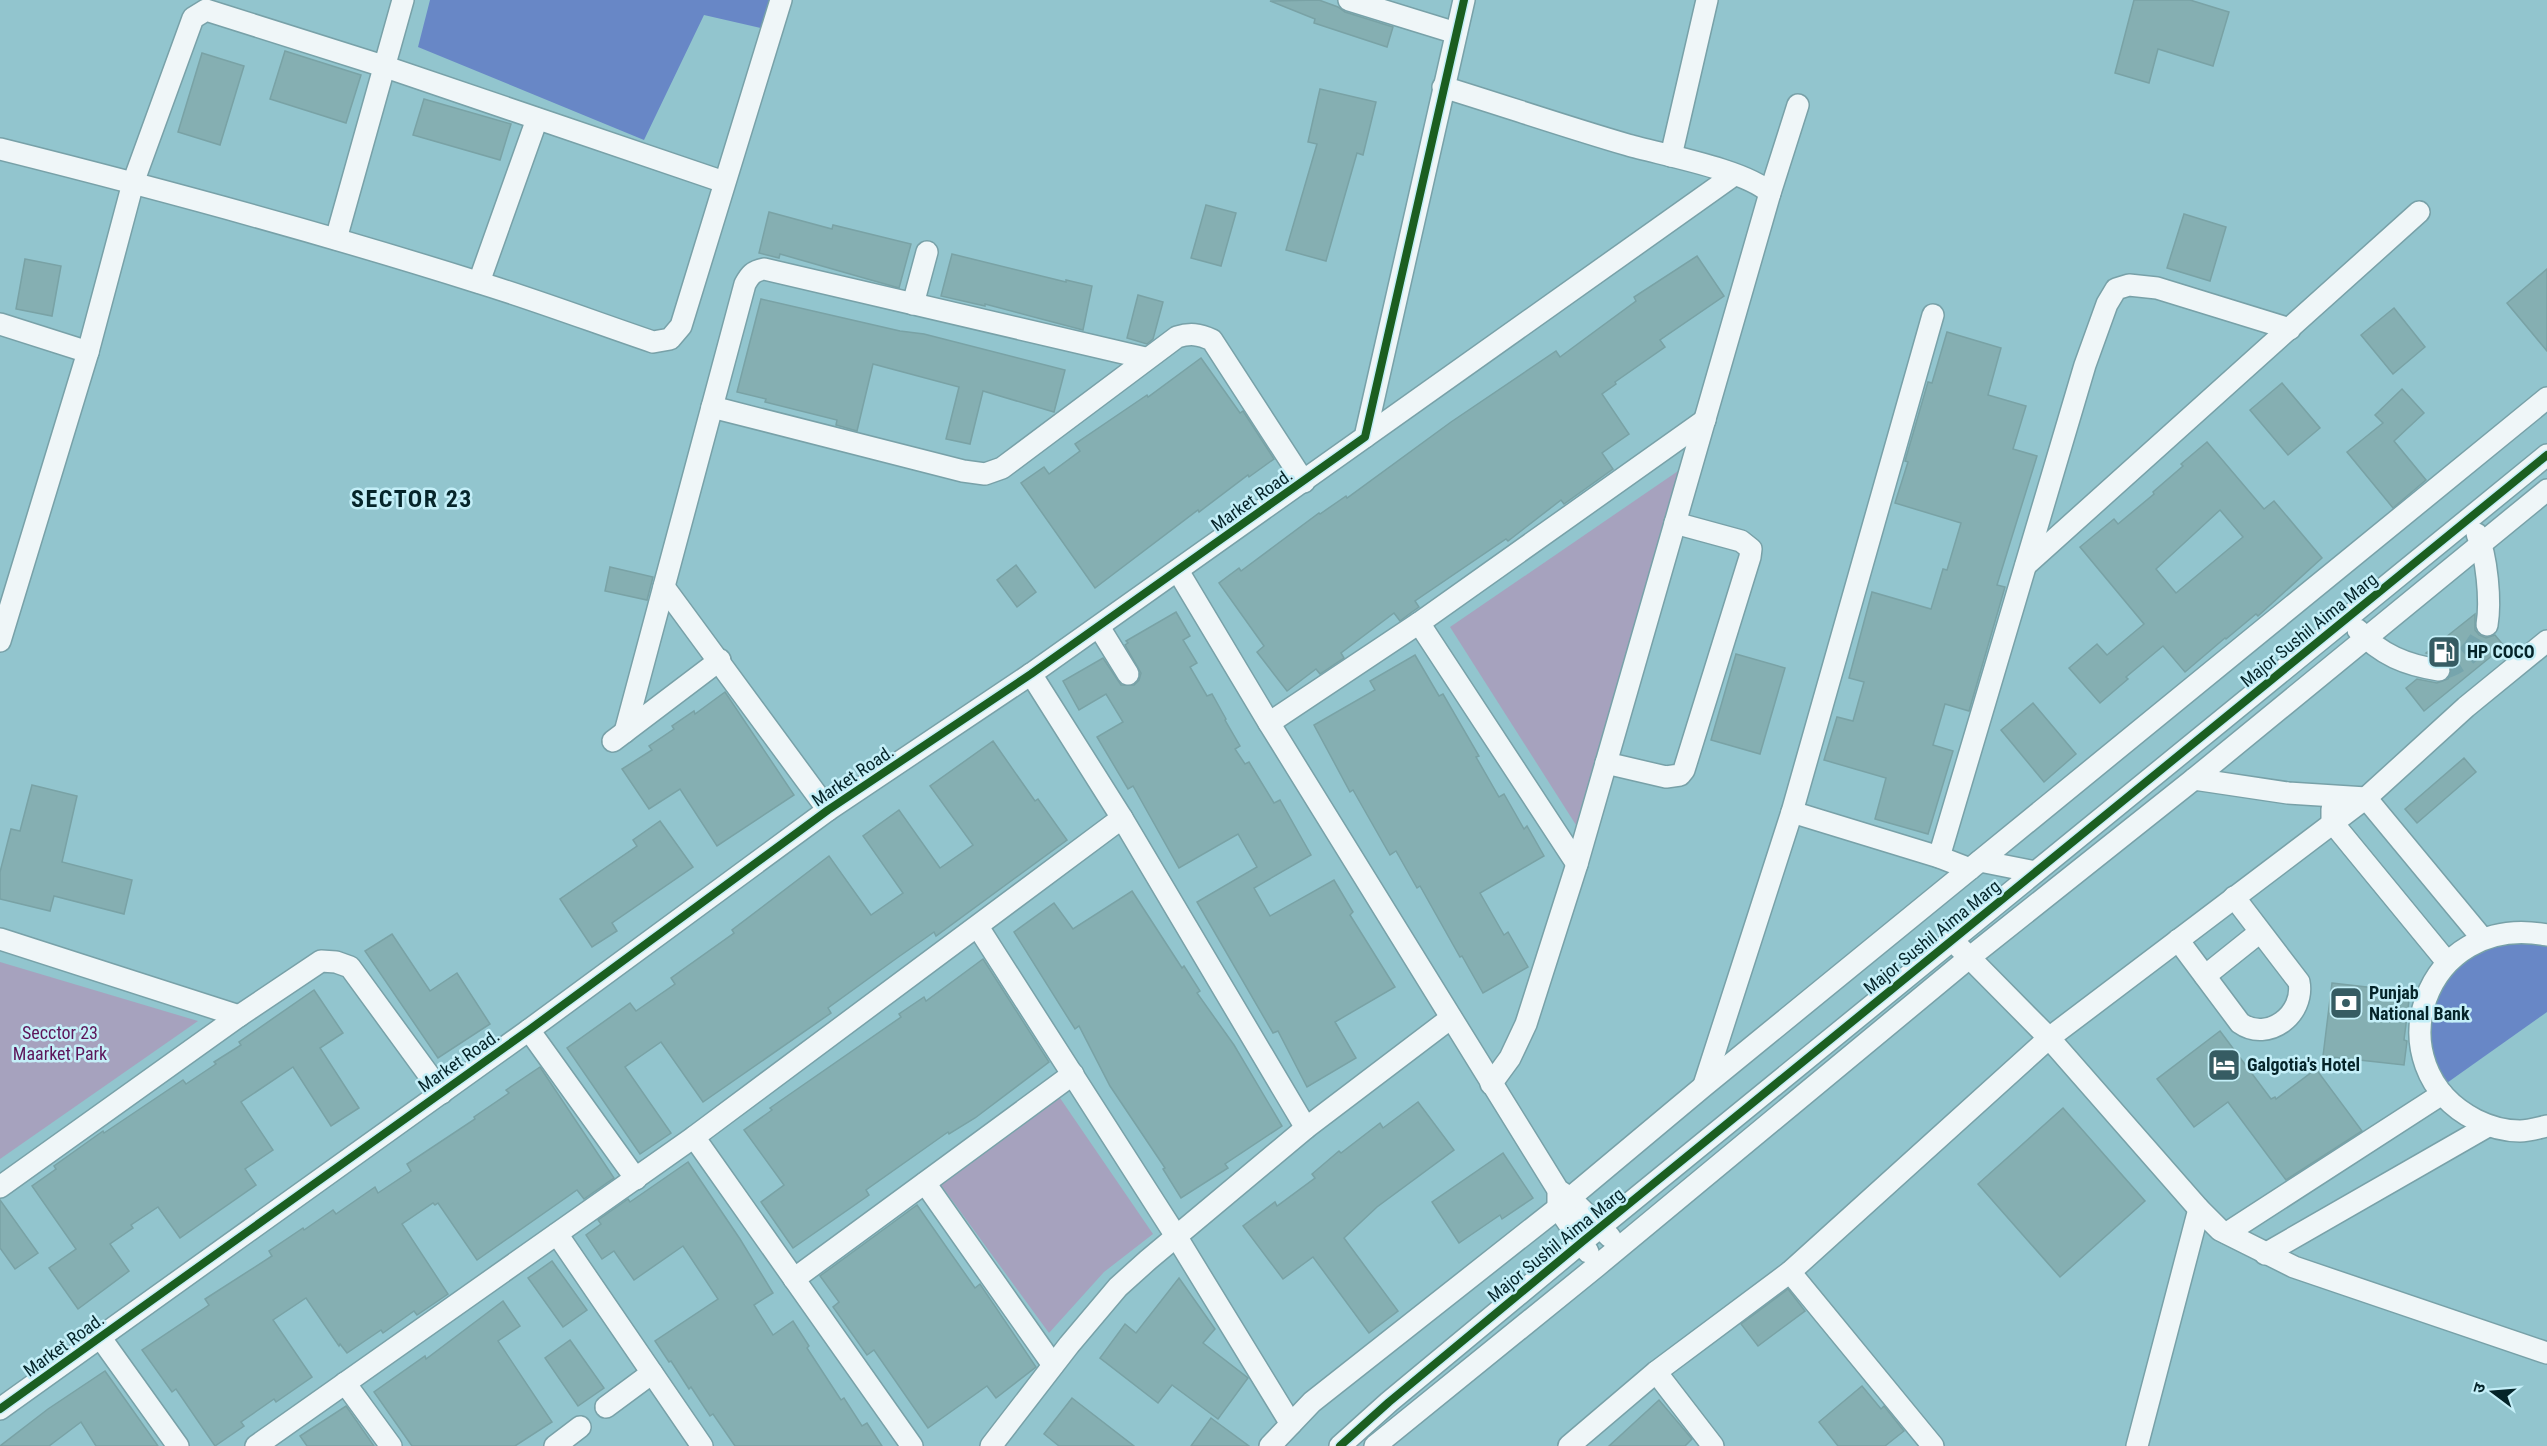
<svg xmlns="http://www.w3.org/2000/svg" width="2547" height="1446" font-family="'Roboto Condensed','Noto Sans Devanagari',sans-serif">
<rect width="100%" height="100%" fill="#92c5ce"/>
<g fill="#a6a2be">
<path d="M1681,469L1576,825L1450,627Z"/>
<path d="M0,962L198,1021L0,1159Z"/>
<path d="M1060,1098L1153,1234L1104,1272L1049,1333L941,1185Z"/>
</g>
<g fill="#6887c6">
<path d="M430,0H778L769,30L704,15L644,140L418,47Z"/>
<path d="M2495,943L2547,945V1012L2444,1085L2426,1050L2433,997L2465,960Z"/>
</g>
<g fill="#85afb2" stroke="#79a2a5" stroke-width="1.5" fill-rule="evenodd">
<path d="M1319,0L1338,7L1345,12L1393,27L1387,47L1314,23L1315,19L1270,1Z"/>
<path d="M2134,0H2190L2229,12L2213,66L2158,49L2149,83L2115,73Z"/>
<path d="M285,51L361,75L346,123L270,99Z"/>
<path d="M202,53L244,66L220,145L178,132Z"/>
<path d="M1320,89L1376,102L1363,155L1357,153L1326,261L1286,250L1317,144L1308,142Z"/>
<path d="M424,99L511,124L500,160L413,135Z"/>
<path d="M1206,205L1236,213L1221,266L1191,258Z"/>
<path d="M769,212L832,229L833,225L911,244L899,288L780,254L779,258L759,253Z"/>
<path d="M2184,214L2226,227L2210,281L2167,268Z"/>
<path d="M952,254L1066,282V280L1092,286L1083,330L985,304V306L941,296Z"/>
<path d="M1697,256L1724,296L1660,340L1665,347L1615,382L1616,384L1602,394L1629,434L1602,453L1613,469L1564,504L1561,500L1508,541L1506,539L1415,601L1419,607L1412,612L1400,621L1394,613L1341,653L1344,658L1320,674L1316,669L1287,691L1257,652L1264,646L1219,583L1239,568L1241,571L1319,513L1320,514L1346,496L1347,498L1451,422L1556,351L1560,357L1636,301L1634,297Z"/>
<path d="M25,259L61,266L52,316L16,309Z"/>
<path d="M2547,269V351L2507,303Z"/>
<path d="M1138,295L1163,302L1153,339L1147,344L1127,338Z"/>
<path d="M761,299L900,331L924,334L1065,370L1054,412L983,391L970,444L946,439L959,387L873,364L857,431L836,425L837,420L765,402L766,399L737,392Z"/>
<path d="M2394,308L2425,347L2393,374L2361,335Z"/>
<path d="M1947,332L2001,348L1988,395L2026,406L2013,449L2037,456L1997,585L2005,587L1969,711L1945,704L1933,745L1953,751L1928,834L1875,819L1886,778L1824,760L1837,717L1853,721L1864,682L1849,678L1872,592L1931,609L1943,569L1947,570L1961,523L1895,503L1908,462L1905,461L1928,382L1932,383Z"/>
<path d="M1201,358L1240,413L1243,411L1274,459L1249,477L1248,475L1199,512L1198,510L1095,588L1021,483L1044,467L1049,474L1080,451L1075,444L1147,395L1148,397Z"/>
<path d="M2282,383L2320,428L2288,455L2250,410Z"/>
<path d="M2402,389L2424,413L2394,441L2426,480L2393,508L2347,452L2383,423L2375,415Z"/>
<path d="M2207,442L2264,509L2274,501L2322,558L2258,616L2256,614L2226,639L2225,638L2185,672L2163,646L2126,677L2128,679L2100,703L2069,668L2097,644L2107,655L2144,624L2080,547L2114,519L2118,524L2154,494L2153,492L2183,466L2181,464ZM2220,510L2243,537L2176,593L2156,569Z"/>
<path d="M1016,565L1036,592L1017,607L997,580Z"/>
<path d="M610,567L653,577L647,600L605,591Z"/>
<path d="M1176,612L1190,636L1183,640L1197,663L1190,667L1207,696L1212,694L1226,719L1225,720L1240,746L1235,749L1245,764L1249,762L1274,803L1280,800L1311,855L1254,888L1270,916L1334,880L1353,912L1350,915L1395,987L1335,1022L1356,1058L1307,1087L1278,1031L1273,1033L1197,902L1257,867L1238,834L1179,868L1133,786L1128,789L1097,737L1123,722L1106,694L1079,710L1063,681L1103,658L1121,685H1134L1139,680L1141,673L1125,645L1128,643L1126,641Z"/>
<path d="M2475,614V630L2479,635L2486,638L2495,635L2504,646L2424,711L2406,688L2417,679L2437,683L2448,679L2452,672L2448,661L2426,653Z"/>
<path d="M1736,654L1785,668L1760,754L1711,740Z"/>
<path d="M1415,655L1439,696L1443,694L1479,756L1476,757L1499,797L1504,794L1524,829L1527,826L1544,856L1480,893L1504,935L1508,932L1528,967L1483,993L1462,956L1460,957L1420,886L1417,888L1396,851L1390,855L1353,790L1350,792L1314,725L1375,690L1370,681Z"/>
<path d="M725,692L794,795L717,846L680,789L649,809L622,769L652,750L649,746L674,729L672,726L694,711L695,714Z"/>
<path d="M2033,703L2076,754L2044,782L2001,730Z"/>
<path d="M993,741L1035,801L1038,799L1067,840L936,936L934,932L897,958L828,1008L831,1013L703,1102L661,1042L625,1067L671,1133L640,1154L567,1048L630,1003L636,1011L675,984L671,978L734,933L732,930L829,856L871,915L903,893L863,836L899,810L940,868L973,845L930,786Z"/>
<path d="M2464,758L2476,772L2417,823L2405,809Z"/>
<path d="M32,785L77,796L62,862L132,880L124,914L54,896L50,911L0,899V872L11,829L20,831Z"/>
<path d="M660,821L693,867L612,923L617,931L592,947L560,899L637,846L633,840Z"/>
<path d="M1132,891L1182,968L1184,966L1200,991L1197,993L1234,1045L1282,1126L1225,1164L1228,1168L1181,1198L1163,1169L1165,1168L1110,1086L1079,1026L1075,1029L1014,932L1054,903L1073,929Z"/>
<path d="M392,934L430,991L457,973L490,1024L438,1058L365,951Z"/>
<path d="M983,959L1049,1062L975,1118L949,1134L948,1132L866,1190L869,1195L793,1248L761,1202L784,1185L744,1130L772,1110L770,1108L901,1017L899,1014L924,997L926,1001Z"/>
<path d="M2332,983L2410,992L2404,1040L2407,1041L2404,1065L2323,1056Z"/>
<path d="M314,990L343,1033L320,1048L359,1108L331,1126L293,1067L241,1102L273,1150L245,1169L256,1185L180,1238L158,1207L131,1225L133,1228L110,1244L129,1271L78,1309L49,1268L76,1249L32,1186L56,1169L54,1166L103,1131L104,1133L183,1080L186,1084L216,1064L214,1062L241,1045L239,1042Z"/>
<path d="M2220,1031L2271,1099L2275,1097L2276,1099L2316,1069L2362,1131L2286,1180L2228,1102L2194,1127L2157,1079Z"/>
<path d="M540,1067L614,1178L584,1199L577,1190L477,1260L438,1203L435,1205L433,1203L402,1224L448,1294L417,1315L414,1311L383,1333L381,1330L347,1353L340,1344L339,1346L306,1298L273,1320L312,1377L276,1402L274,1399L241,1422L244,1426L215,1446L176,1389L172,1392L142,1350L209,1305L205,1299L272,1256L269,1251L303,1228L304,1230L333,1210L336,1214L375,1187L378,1193L411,1171L407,1164L475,1119L474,1117L509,1093L506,1090Z"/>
<path d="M1418,1102L1454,1150L1377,1207L1344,1238L1398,1311L1369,1333L1313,1257L1283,1279L1243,1226L1275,1202L1277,1206L1315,1178L1312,1174L1339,1151L1341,1153L1380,1123L1383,1128Z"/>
<path d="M2063,1108L2145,1201L2060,1277L1978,1184Z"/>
<path d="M1503,1153L1533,1198L1502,1219L1500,1215L1459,1243L1432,1202Z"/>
<path d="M688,1162L740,1239L773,1293L754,1305L773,1335L793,1321L809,1346L807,1348L841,1400L844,1398L862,1426L867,1423L882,1446H735L713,1414L710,1416L691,1387L689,1389L671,1361L669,1362L655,1341L718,1299L683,1246L634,1280L614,1251L602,1259L586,1235L601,1224L598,1220L628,1199L630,1202Z"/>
<path d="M0,1200L38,1253L15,1269L0,1248Z"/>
<path d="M917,1205L975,1288L980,1284L1036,1367L996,1398L987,1386L928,1428L874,1350L867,1355L833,1307L839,1302L820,1276Z"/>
<path d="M552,1261L587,1310L563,1327L528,1278Z"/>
<path d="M1179,1278L1215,1329L1203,1343L1248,1378L1218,1419L1172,1385L1158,1403L1100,1358L1125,1324L1136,1333Z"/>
<path d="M1788,1289L1805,1311L1758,1346L1741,1324Z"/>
<path d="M503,1301L520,1326L498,1341L552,1422L515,1446H412L374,1392L425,1356L426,1359Z"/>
<path d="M570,1340L604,1388L578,1406L545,1358Z"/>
<path d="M105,1371L158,1446H96L81,1422L49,1446H0L48,1409Z"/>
<path d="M1862,1386L1881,1409L1884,1406L1904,1431L1885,1446H1838L1819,1422Z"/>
<path d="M1072,1398L1134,1446H1059L1044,1434Z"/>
<path d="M1659,1400L1692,1439L1685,1446H1609Z"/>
<path d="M346,1406L374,1446H307L300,1436Z"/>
<path d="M1211,1418L1249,1446H1191Z"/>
</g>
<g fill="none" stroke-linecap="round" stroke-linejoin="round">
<path stroke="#76a5ad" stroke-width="21" stroke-dasharray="21 10" stroke-linecap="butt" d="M2439,670C2465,663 2476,649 2487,625"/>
<g stroke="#78a1a8" stroke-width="24">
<g id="minor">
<path d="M1349,0L1456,33"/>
<path d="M1443,87C1505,106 1566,127 1628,145C1663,155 1746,170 1770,193"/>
<path d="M0,149C160,189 319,232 477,282C536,300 594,322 653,342L670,339L681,326L781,0"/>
<path d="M1671,156L1707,0"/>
<path d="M336,239L403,0"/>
<path d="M479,282L537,119"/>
<path d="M913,304L927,252"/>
<path d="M0,324L88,352"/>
<path d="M712,407L963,471L985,474L1002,468L1177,337C1190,333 1199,334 1212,340L1304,482"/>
<path d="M1365,437L1734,175"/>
<path d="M2477,534C2487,556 2491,601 2487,625"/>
<path d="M2026,565L2419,212"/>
<path d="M1178,571L1269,723L1558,1190L1570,1198L1610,1237"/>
<path d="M664,587L828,810"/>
<path d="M1419,623L1577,864"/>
<path d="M1099,627L1128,674"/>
<path d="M2358,630C2381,655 2406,665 2439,670"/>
<path d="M0,641L88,352L133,183L193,18L206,10L225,16L383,66L724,182"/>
<path d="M1031,674L1122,818L1306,1128"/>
<path d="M1269,723L1419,623L1705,420"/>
<path d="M625,732L745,284C750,275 753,271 764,269L1145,358"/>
<path d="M613,741L720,660"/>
<path d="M1606,763L1666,777L1680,775L1684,770L1750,557L1751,549L1741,541L1675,523"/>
<path d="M2194,779L2288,793L2366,798L2482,938"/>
<path d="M2332,809V822L2447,962"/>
<path d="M1792,812L1939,857L1970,869L2547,398"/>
<path d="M1939,857L2085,365L2107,304L2116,289L2129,285L2157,288L2290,329"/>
<path d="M1980,861L2035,872"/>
<path d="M978,927L1176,1236L1291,1424"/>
<path d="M2547,935C2423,911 2372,1067 2476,1120C2488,1126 2505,1131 2520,1131C2529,1131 2538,1128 2547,1126"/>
<path d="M0,939L239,1016"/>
<path d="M2178,940L2240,1023C2268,1043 2305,1014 2299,982L2234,897"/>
<path d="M1959,947L2049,1038L2199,1209L2220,1230L2294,1267L2547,1353"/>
<path d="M2205,976L2260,932"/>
<path d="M529,1030L636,1179"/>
<path d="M1491,1084L1510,1058L1526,1024L1577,864L1770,193L1798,105"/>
<path d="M1704,1085L1792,812L1933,315"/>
<path d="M694,1137L912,1446"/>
<path d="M925,1183L1053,1365"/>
<path d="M0,1187L239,1016L321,961L336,962L350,967L442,1093"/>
<path d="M1558,1194V1208L1588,1252"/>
<path d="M2227,1233L2442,1094"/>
<path d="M557,1234L702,1446"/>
<path d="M2265,1254L2488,1126"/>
<path d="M1790,1272L1933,1446"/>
<path d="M794,1279L1073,1074"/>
<path d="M100,1337L178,1446"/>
<path d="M1656,1372L1713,1446"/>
<path d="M345,1383L391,1446"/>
<path d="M606,1407L652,1373"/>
<path d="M0,1409L529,1030L828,810L1031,674L1365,437L1464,0"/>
<path d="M256,1446L694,1137L1122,818"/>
<path d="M555,1446L580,1427"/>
<path d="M991,1446L1069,1345L1118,1287L1148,1260L1306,1128L1451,1018"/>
<path d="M1270,1446L1312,1402L1558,1208L1704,1086L1970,869"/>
<path d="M1340,1446L1389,1402L1582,1242L2547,455"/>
<path d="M1375,1446L1597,1266L1969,958L2194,779L2547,490"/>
<path d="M1569,1446L1656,1372L1790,1272L2049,1038L2366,798L2466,707L2547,641"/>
<path d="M2137,1446L2199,1209"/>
</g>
</g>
<use href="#minor" stroke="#eff6f8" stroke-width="21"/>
<g stroke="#c4eff8" stroke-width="11">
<g id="cycleway">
<path d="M0,1409L529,1030L828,810L1031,674L1365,437L1464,0"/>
<path d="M1340,1446L1389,1402L1582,1242L2547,455"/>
</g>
</g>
<use href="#cycleway" stroke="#1b5e20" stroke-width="8"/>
</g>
<defs>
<g id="fuel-square" transform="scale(1.725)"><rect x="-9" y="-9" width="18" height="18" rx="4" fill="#365c63" stroke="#c4eff8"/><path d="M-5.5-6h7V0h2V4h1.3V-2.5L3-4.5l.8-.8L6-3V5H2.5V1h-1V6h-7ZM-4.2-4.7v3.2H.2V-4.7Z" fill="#fff"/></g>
<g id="bank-square" transform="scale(1.725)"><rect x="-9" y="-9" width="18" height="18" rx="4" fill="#365c63" stroke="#c4eff8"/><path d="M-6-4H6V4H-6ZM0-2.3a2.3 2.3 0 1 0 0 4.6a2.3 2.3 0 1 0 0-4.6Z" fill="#fff"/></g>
<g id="hotel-square" transform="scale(1.725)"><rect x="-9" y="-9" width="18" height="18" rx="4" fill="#365c63" stroke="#c4eff8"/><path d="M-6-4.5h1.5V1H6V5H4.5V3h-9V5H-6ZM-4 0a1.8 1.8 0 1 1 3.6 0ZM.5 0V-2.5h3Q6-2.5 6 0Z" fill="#fff"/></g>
</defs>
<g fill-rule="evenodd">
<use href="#fuel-square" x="2444" y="652"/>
<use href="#bank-square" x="2346" y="1003"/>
<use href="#hotel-square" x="2224" y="1065"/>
</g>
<g text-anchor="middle" stroke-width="5" stroke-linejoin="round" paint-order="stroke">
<g font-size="18" fill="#052429" stroke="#c4eff8">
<text transform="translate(1252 500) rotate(-35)" y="6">Market Road.</text>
<text transform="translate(2309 630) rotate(-39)" y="6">Major Sushil Aima Marg</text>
<text transform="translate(853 776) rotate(-34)" y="6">Market Road.</text>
<text transform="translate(1932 937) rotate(-39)" y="6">Major Sushil Aima Marg</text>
<text transform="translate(459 1061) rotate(-35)" y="6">Market Road.</text>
<text transform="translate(1556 1245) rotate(-39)" y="6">Major Sushil Aima Marg</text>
<text transform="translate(64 1345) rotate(-36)" y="6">Market Road.</text>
</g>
<g font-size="18" font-weight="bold" fill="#052429" stroke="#c4eff8" text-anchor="start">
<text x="2467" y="658">HP COCO</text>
<text x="2369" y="999">Punjab<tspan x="2369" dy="21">National Bank</tspan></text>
<text x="2247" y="1071">Galgotia's Hotel</text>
</g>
<g font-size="18" fill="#5d1559" stroke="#c4eff8">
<text x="60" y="1039">Secctor 23<tspan x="60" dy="21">Maarket Park</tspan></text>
</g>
<g font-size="24" font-weight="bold" letter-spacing="1.5" fill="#052429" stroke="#c4eff8">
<text x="412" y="507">SECTOR 23</text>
</g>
</g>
<g transform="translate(2493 1392) rotate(286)" stroke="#c4eff8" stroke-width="4.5" paint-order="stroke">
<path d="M0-4.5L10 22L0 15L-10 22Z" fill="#052429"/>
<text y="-9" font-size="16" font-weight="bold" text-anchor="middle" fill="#052429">उ</text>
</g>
</svg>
